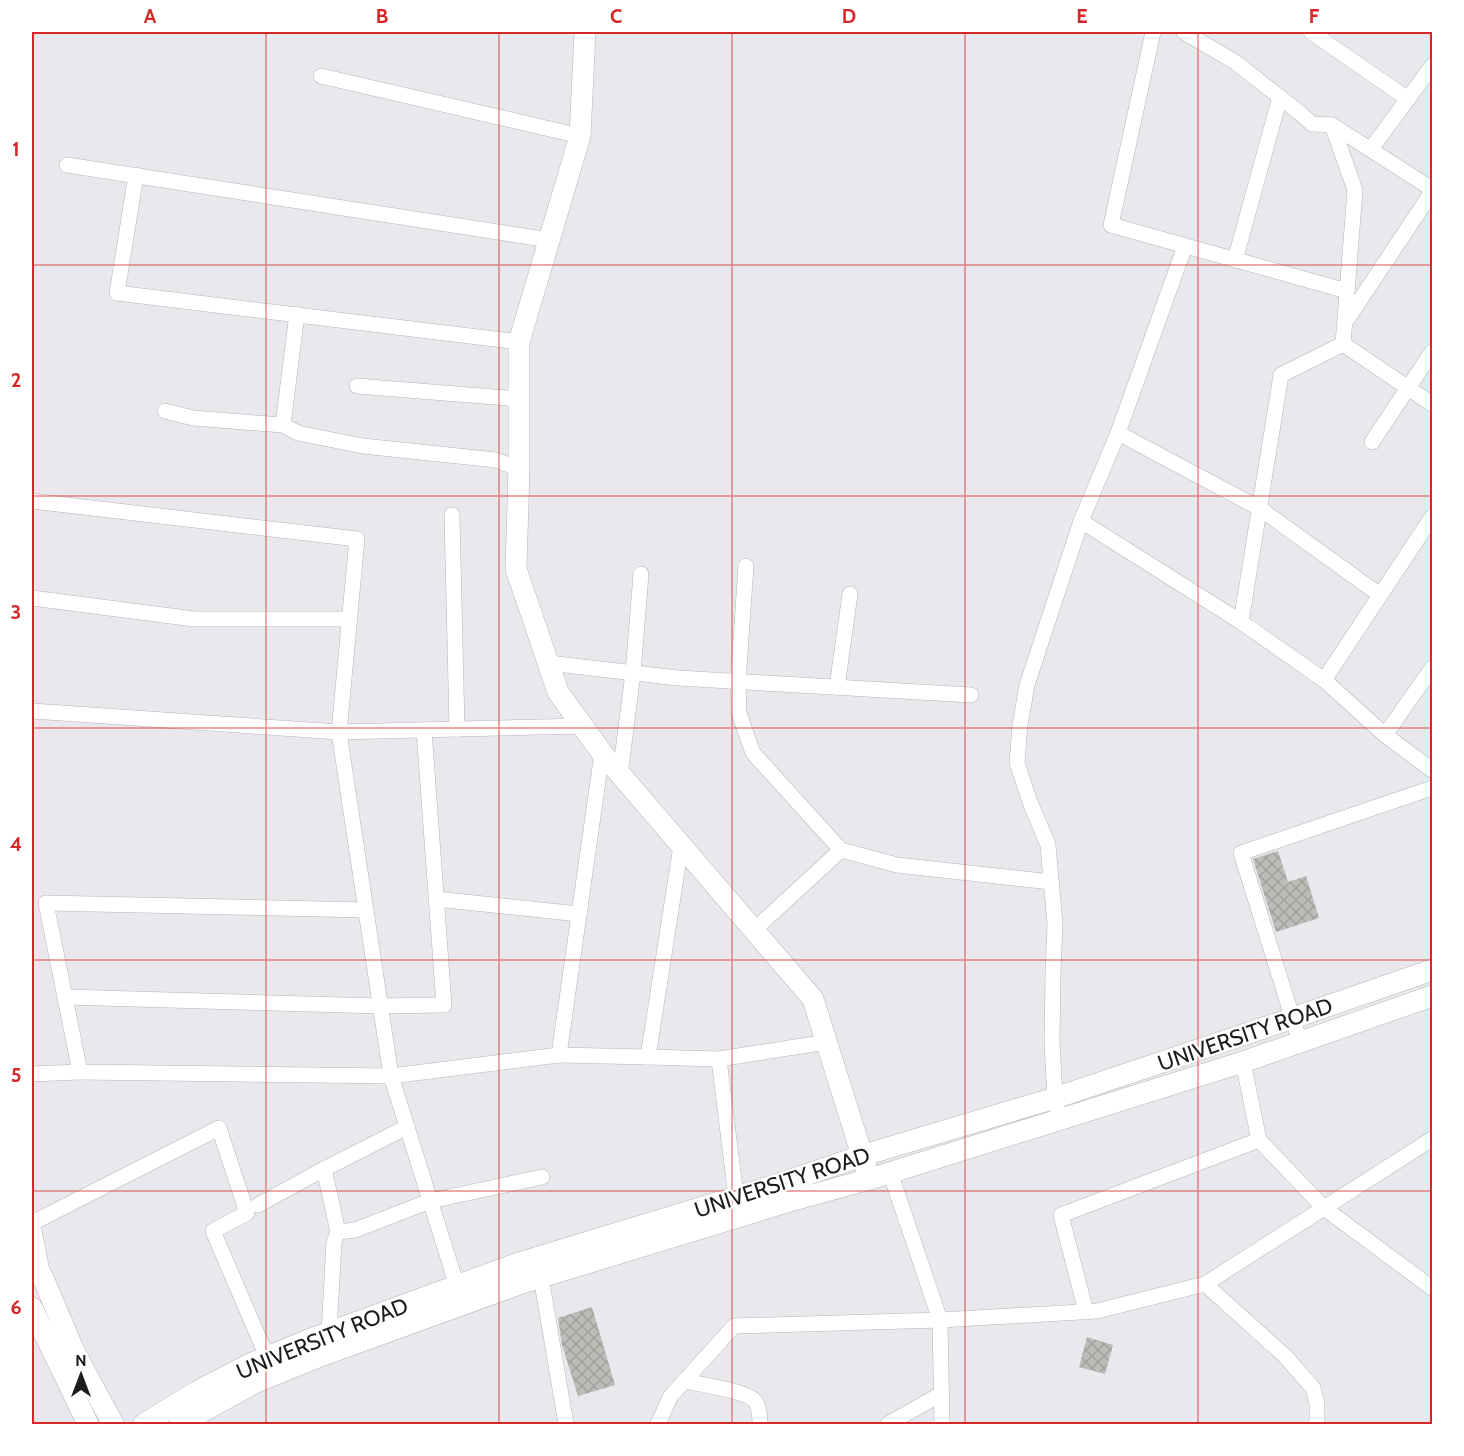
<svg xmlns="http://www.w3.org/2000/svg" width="1464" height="1456" font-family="Cabin,sans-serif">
<defs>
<pattern id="building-cross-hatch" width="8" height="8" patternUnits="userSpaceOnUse" patternTransform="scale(1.5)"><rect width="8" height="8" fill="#bebcb9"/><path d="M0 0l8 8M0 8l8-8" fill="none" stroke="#a3a19f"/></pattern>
</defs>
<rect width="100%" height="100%" fill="#e9e9ed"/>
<g fill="url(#building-cross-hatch)">
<path d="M1278,851L1288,882L1306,876L1319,918L1276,932L1253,859Z"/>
<path d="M592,1307L615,1385L578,1396L562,1345L558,1318Z"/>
<path d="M1087,1337L1113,1345L1105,1374L1079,1367Z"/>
</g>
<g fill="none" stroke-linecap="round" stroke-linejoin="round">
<g stroke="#b4b5b8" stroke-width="16">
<g id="street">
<path d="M1153,32L1111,225L1347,291"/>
<path d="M1184,32L1235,62L1300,113L1312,124L1332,125L1432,189"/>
<path d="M1311,32L1408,99"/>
<path d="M321,76L580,136"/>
<path d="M1332,125L1355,190L1343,344L1432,404"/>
<path d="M1371,149L1432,66"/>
<path d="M67,165L549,240"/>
<path d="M136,175L117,293L519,342"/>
<path d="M1185,246L1118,433L1081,521L1241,622"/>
<path d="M1235,260L1280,97"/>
<path d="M1346,321L1432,192"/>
<path d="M1343,344L1281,375L1241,622L1324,680L1432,517"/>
<path d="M357,386L519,399"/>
<path d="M165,411L193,418L283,425L298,433L363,446L496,460L519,469"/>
<path d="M283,425L297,314"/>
<path d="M1118,433L1259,508L1380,595"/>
<path d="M1372,442L1432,352"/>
<path d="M32,501L357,539L339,732L391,1076L457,1286"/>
<path d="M452,515L457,729"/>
<path d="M746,566L738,682L739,713L753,753L841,850L897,865L1051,882"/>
<path d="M32,598L194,619H349"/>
<path d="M548,663L678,678L971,695"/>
<path d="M1324,680L1385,735L1432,668"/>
<path d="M837,687L850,594"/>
<path d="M32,711L339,732L582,726"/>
<path d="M1385,735L1432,770"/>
<path d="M602,753L559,1055L648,1057L681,846"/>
<path d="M620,775L633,673L641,574"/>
<path d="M436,899L579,914"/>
<path d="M366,910L46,903L80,1072L391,1076L559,1055"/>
<path d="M754,930L841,850"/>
<path d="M65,997L381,1006L444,1005L424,730"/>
<path d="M1300,1042L1241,853L1432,788"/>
<path d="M648,1057L719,1059L827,1042"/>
<path d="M719,1059L736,1197"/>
<path d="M1243,1062L1259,1140L1324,1208L1432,1288"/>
<path d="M32,1074L80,1072"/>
<path d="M1059,1119L1055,1098L1052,1042L1053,973L1055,924L1048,845L1030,802L1017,763L1020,725L1027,685L1081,521"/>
<path d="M324,1169L338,1232L334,1242L329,1333"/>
<path d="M258,1205L324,1169L407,1127"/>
<path d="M32,1221L42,1271"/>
<path d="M32,1223L219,1128L247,1213L213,1231L267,1357"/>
<path d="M338,1232L355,1230L430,1201L542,1177"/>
<path d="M541,1277L566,1424"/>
<path d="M1205,1284L1285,1356L1313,1388L1317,1403V1424"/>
<path d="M1086,1312L1061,1215L1259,1140"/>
<path d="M685,1381C699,1384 747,1391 755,1401C759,1407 760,1417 760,1424"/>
<path d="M658,1424L670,1397L734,1326L940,1320L890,1172"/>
<path d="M888,1424L941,1394"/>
<path d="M942,1424L940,1320L1097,1311L1205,1284L1432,1139"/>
</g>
</g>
<g stroke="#b4b5b8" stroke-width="22">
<g id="secondary">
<path d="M585,32L580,136L519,342V469L516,569L558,692L602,753L813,999L866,1168"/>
<path d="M32,1260L43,1278L74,1351L113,1424"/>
<path d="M32,1308L88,1424"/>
<path d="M144,1424L196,1392L248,1365L311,1339L519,1263L785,1182L861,1156L1055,1098L1293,1018L1432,970"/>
<path d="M180,1424L256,1382L318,1357L525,1282L790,1201L870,1179L1243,1062L1432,996"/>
</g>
</g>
<use href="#street" stroke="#fff" stroke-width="15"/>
<use href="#secondary" stroke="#fff" stroke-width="21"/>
</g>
<path fill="none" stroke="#d62828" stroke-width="1.5" stroke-opacity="0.55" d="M266,32V1424M499,32V1424M732,32V1424M965,32V1424M1198,32V1424M32,265H1432M32,496H1432M32,728H1432M32,960H1432M32,1191H1432"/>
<g text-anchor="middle" stroke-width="4.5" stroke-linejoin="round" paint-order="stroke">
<g font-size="22" fill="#1c1c1d" stroke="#fff">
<text transform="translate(1245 1034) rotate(-19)" y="8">UNIVERSITY ROAD</text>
<text transform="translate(782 1182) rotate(-18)" y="8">UNIVERSITY ROAD</text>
<text transform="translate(322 1338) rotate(-22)" y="8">UNIVERSITY ROAD</text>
</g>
</g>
<rect width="1464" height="1456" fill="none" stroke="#ffffff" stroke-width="66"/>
<g transform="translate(81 1375)" stroke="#ffffff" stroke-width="4.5" paint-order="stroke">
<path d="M0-4.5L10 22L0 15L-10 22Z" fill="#1c1c1d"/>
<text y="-9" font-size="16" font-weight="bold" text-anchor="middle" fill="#1c1c1d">N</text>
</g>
<rect x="33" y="33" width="1398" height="1390" fill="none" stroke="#d62828" stroke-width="2"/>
<g font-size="20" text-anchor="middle" font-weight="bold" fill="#d62828">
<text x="150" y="23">A</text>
<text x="382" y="23">B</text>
<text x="616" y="23">C</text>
<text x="849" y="23">D</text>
<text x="1082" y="23">E</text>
<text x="1314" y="23">F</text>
<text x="16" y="156">1</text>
<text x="16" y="387">2</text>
<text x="16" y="619">3</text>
<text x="16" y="851">4</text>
<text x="16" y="1082">5</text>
<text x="16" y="1314">6</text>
</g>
</svg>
